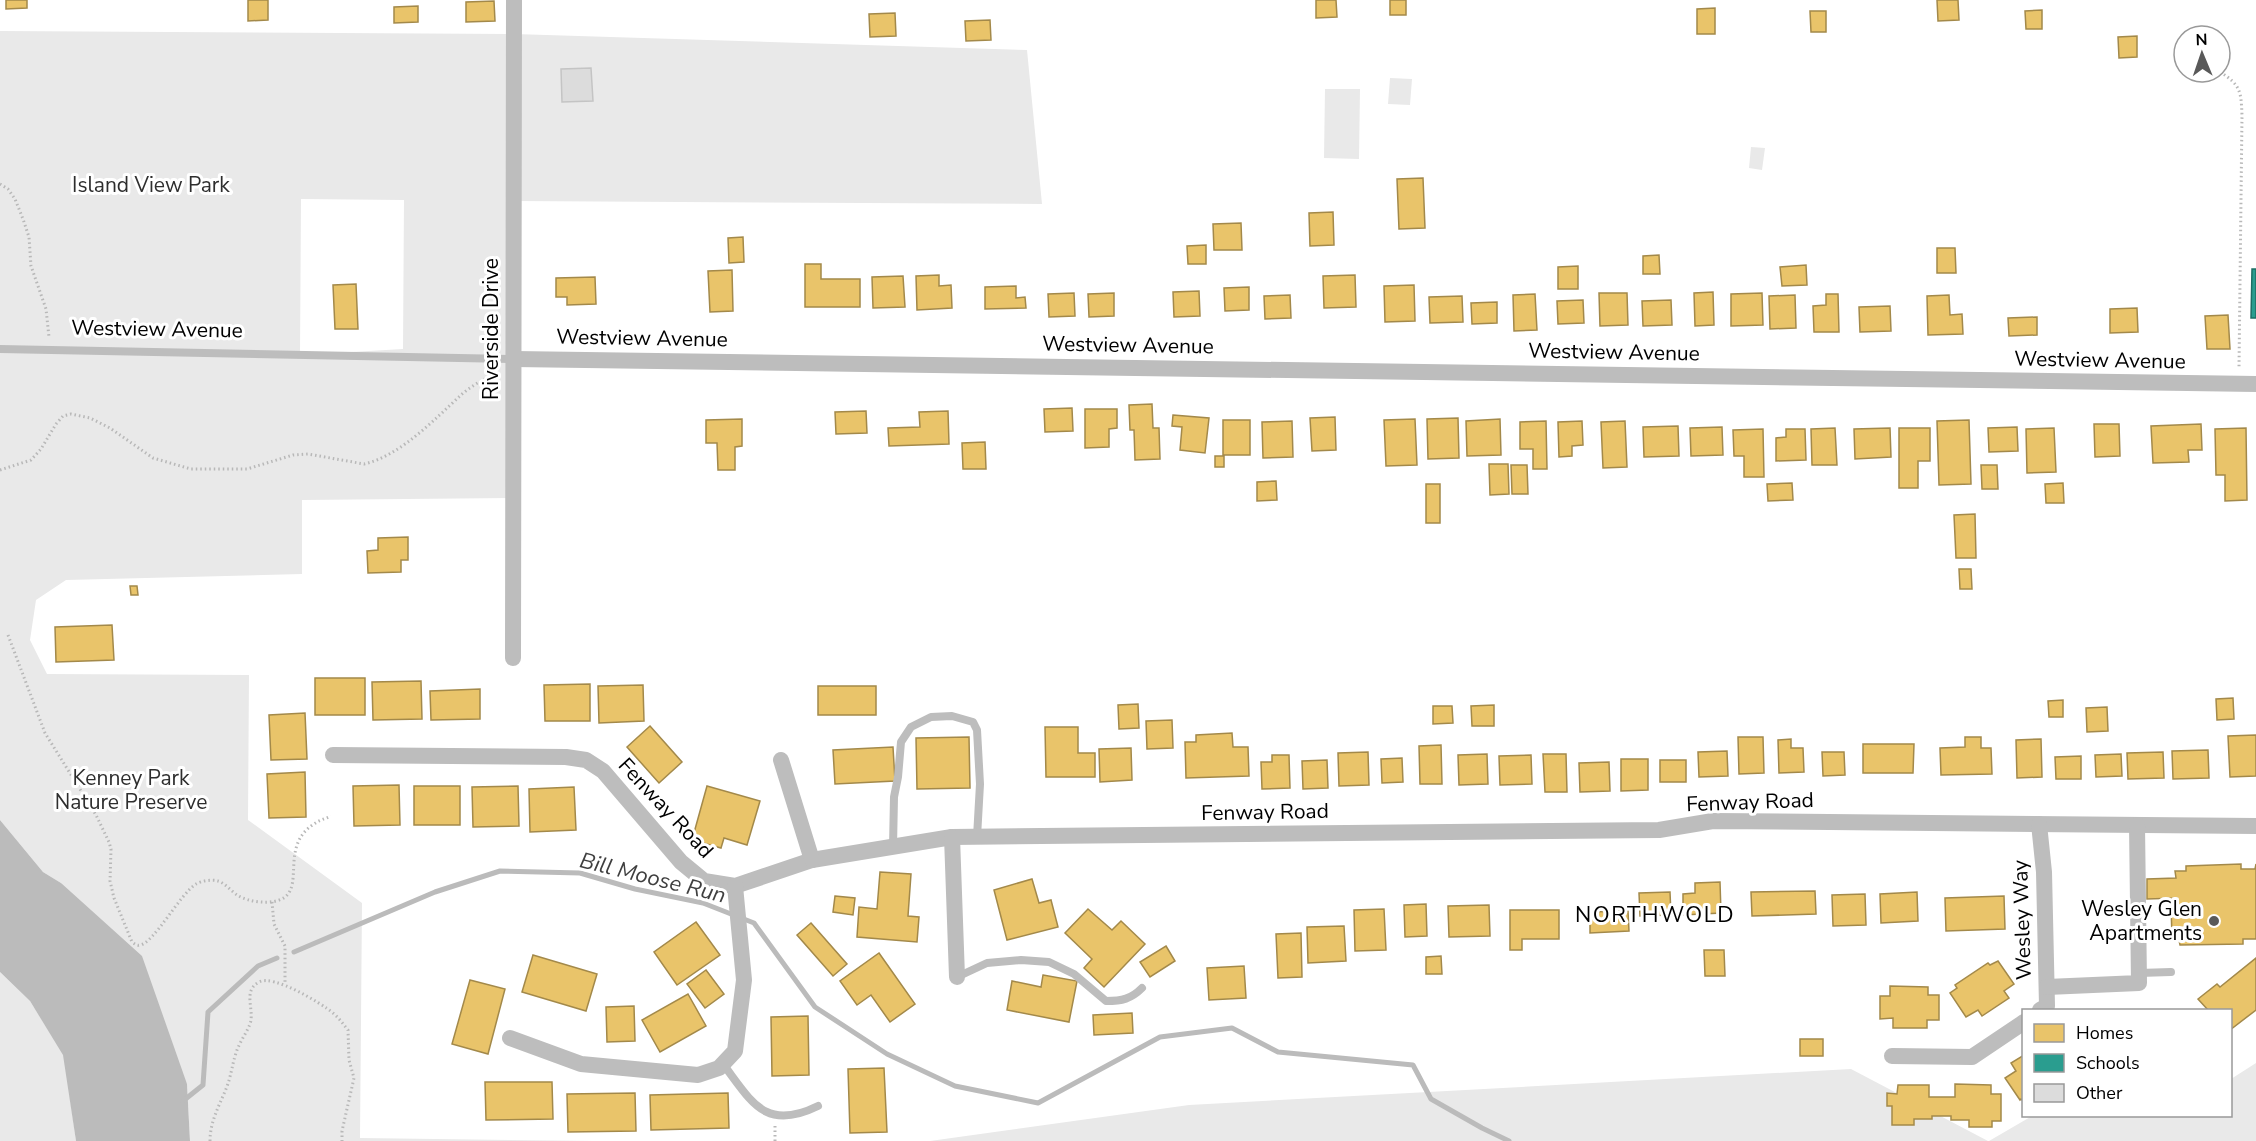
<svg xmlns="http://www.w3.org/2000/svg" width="2256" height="1141" font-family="'Nunito Sans',sans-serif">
<rect width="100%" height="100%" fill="#fff"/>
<g fill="#e9e9e9" fill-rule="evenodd">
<path d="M0,31L514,34L1027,50L1042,204L514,201L513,498L302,500V574L66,580L36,600L30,640L47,674L249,675L248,820L362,903L360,1138L595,1141H190L187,1084L61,883L43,872L0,820ZM301,199L404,200L403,349L300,355Z"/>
<path d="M1390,78L1412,79L1410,105L1388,104Z"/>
<path d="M1325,89H1360L1359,159L1324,158Z"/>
<path d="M1751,147L1765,148L1762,170L1749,168Z"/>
<path d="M0,972L30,1001L64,1055L76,1141H0Z"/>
<path d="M2256,1063V1141H1989L2032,1116H2230L2231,1079Z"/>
<path d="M1851,1069L1988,1141H930L1189,1105Z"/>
</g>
<path fill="#bbb" d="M0,820L43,872L61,883L142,956L187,1084L190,1141H76L63,1055L30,1001L0,972Z"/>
<g fill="#e9c46a" stroke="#a3894a" stroke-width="1.5">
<path d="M6,0H27V8L6,9Z"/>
<path d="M248,0H268V20L248,21Z"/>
<path d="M1316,0H1336L1337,17L1316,18Z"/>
<rect x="1390" y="0" width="16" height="15"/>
<path d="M1937,0H1958L1959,20L1938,21Z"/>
<path d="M494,1L495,21L466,22V2Z"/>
<path d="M418,6V22L394,23V7Z"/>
<path d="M1715,8V34H1697V9Z"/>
<path d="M2042,10V29H2026L2025,11Z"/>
<path d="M1810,11H1826V32H1811Z"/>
<path d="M895,13L896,36L870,37L869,14Z"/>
<path d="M990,20L991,40L966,41L965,21Z"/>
<path d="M2137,36V57L2119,58L2118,37Z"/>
<path d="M1423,178L1425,228L1399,229L1397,179Z"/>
<path d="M1333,212L1334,245L1310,246L1309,213Z"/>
<path d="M1241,223L1242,250H1214L1213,224Z"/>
<path d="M743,237L744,262L729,263L728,238Z"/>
<path d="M1206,245V264H1188L1187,246Z"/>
<path d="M1937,248H1955L1956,273H1937Z"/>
<path d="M1659,255L1660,274H1643V256Z"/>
<path d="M805,264H821V279H860V307H805Z"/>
<path d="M1806,265L1807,285L1782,286L1780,267Z"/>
<path d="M1578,266V289H1558V267Z"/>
<path d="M732,270L733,311L710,312L708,271Z"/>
<path d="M939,275V286L951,285L952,308L917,310L916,276Z"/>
<path d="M1355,275L1356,307L1324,308L1323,276Z"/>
<path d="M903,276L905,307L873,308L872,277Z"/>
<path d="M595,277L596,304L567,305V297H556V278Z"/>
<path d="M356,284L358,329H335L333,285Z"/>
<path d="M1414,285L1415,321L1385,322L1384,286Z"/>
<path d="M1016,286V298L1025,297L1026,308L985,309V287Z"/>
<path d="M1249,287V310L1225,311L1224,288Z"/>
<path d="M1199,291L1200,316L1174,317L1173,292Z"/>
<path d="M1713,292L1714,325L1695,326L1694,293Z"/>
<path d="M1074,293L1075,316L1049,317L1048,294Z"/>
<path d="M1114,293V316L1089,317L1088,294Z"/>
<path d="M1599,293H1627L1628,325L1600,326Z"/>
<path d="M1762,293L1763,325L1731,326V294Z"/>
<path d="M1535,294L1537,330L1514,331L1513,295Z"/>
<path d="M1826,294H1838L1839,332H1814L1813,306L1826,305Z"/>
<path d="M1290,295L1291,318L1265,319L1264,296Z"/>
<path d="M1795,295L1796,328L1770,329L1769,296Z"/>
<path d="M1949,295L1950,315L1962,314L1963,334L1928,335L1927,296Z"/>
<path d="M1462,296L1463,322L1430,323L1429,297Z"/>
<path d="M1583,300L1584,323L1558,324L1557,301Z"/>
<path d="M1671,300L1672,325L1643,326L1642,301Z"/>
<path d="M1497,302V323L1472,324L1471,303Z"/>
<path d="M1890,306L1891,331L1860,332L1859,307Z"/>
<path d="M2137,308L2138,332L2110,333V309Z"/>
<path d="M2228,315L2230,349H2207L2205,316Z"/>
<path d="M2037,317V335L2009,336L2008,318Z"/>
<path d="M1152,404L1153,428H1159L1160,459L1135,460L1134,430H1130L1129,405Z"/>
<path d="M1072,408L1073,431L1045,432L1044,409Z"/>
<path d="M1085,409H1117V428L1109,429V447L1085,448Z"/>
<path d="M866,411L867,433L836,434L835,412Z"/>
<path d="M948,411L949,444L889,446L888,428L920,427L919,412Z"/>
<path d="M1173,415L1209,418L1205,453L1180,450L1182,427L1172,426Z"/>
<path d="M1335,417L1336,450L1312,451L1310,418Z"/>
<path d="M1458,418L1459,458L1428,459L1427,419Z"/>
<path d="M742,419V446L735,447V470H718L717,443H706V420Z"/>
<path d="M1415,419L1417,465L1386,466L1384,420Z"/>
<path d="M1500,419L1501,455L1467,456L1466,421Z"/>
<path d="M1223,420H1250V455H1224V467H1215V456H1223Z"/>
<path d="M1969,420L1971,484L1939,485L1937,421Z"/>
<path d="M1292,421L1293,457L1263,458L1262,422Z"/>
<path d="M1546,421L1547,469H1533V449H1520V422Z"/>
<path d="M1582,421L1583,445L1572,446V456L1559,457L1558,422Z"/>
<path d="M1625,421L1627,467L1603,468L1601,422Z"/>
<path d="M2094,424H2119L2120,456L2095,457Z"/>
<path d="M2201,424L2202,450H2188L2189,462L2153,463L2151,426Z"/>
<path d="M1678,426L1679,456L1644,457L1643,427Z"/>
<path d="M1722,427L1723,455L1691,456L1690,428Z"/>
<path d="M2017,427L2018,451L1989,452L1988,428Z"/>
<path d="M1835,428L1837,465H1812L1811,429Z"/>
<path d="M1890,428L1891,457L1855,459L1854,429Z"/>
<path d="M1899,428H1930V461H1918V488H1899Z"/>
<path d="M2054,428L2056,472L2027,473L2026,429Z"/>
<path d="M2246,428L2247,500L2225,501V475H2216L2215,429Z"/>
<path d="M1763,429L1764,477H1744V456H1734L1733,430Z"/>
<path d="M1786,429H1805L1806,460L1776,461V438L1786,437Z"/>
<path d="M985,442L986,469H963L962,443Z"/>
<path d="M1489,464H1508L1509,494L1490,495Z"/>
<path d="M1511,465H1527L1528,494H1512Z"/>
<path d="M1981,465H1997L1998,489H1982Z"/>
<path d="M1276,481L1277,500L1257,501V482Z"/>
<path d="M1792,483L1793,500L1768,501L1767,484Z"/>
<path d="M2063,483L2064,503H2046L2045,484Z"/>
<rect x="1426" y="484" width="14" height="39"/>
<path d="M1975,514L1976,558H1956L1954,515Z"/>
<path d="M408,537V560H401V572L368,573L367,551L378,550V538Z"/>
<path d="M1959,569H1971L1972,589H1960Z"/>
<path d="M130,586H137L138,595H131Z"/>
<path d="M112,625L114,660L56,662L55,627Z"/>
<rect x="315" y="678" width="50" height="37"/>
<path d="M421,681L422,719L373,720L372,682Z"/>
<path d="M590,684V721H545L544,685Z"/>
<path d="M643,685L644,721L599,723L598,686Z"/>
<rect x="818" y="686" width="58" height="29"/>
<path d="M480,689V719L431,720L430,691Z"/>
<path d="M2233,698L2234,719L2217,720L2216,699Z"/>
<path d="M2063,700V717H2049L2048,701Z"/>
<path d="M1138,704L1139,728L1119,729L1118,705Z"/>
<path d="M1494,705V726H1472L1471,706Z"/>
<path d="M1433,706H1452L1453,723L1433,724Z"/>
<path d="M2107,707L2108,731L2087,732L2086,708Z"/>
<path d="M305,713L307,759L271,760L269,715Z"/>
<path d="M1172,720L1173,748L1147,749L1146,721Z"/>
<path d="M650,726L682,762L659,783L627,747Z"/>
<path d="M1045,727H1078V753H1095V777H1046Z"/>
<path d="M1232,733L1233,747H1248L1249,776L1186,778L1185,742H1196V735Z"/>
<path d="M2256,735V776L2230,777L2228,736Z"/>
<path d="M969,737L970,788L917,789L916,738Z"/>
<path d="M1738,737H1763L1764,773L1739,774Z"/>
<path d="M1965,737H1981V748H1991L1992,774L1941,775L1940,748L1965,747Z"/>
<path d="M1791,739V748H1803L1804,772L1779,773L1778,740Z"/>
<path d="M2041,739L2042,777L2017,778L2016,740Z"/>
<path d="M1863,744H1914L1913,773H1863Z"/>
<path d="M1441,745L1442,784H1420L1419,746Z"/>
<path d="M893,747L895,781L835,784L833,750Z"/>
<path d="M1131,748L1132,780L1100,782L1099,749Z"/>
<path d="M2208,750L2209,778L2173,779L2172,751Z"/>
<path d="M1727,751L1728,776L1699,777L1698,752Z"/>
<path d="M1368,752L1369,785L1339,786L1338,753Z"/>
<path d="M1822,752H1844L1845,775L1823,776Z"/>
<path d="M2163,752L2164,778L2128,779L2127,753Z"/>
<path d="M1487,754L1488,784L1459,785L1458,755Z"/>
<path d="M1543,754H1566L1567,792H1545Z"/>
<path d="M2121,754L2122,776L2096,777L2095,755Z"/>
<path d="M1272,755H1289L1290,788L1262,789L1261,762H1272Z"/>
<path d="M1531,755L1532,784L1500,785L1499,756Z"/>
<path d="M2081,756V779H2056L2055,757Z"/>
<path d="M1402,758L1403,782L1382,783L1381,759Z"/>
<path d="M1621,759H1648V790L1621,791Z"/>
<path d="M1327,760L1328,788L1303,789L1302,761Z"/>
<rect x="1660" y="760" width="26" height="22"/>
<path d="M1609,762L1610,791L1580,792L1579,763Z"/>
<path d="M305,772L306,817L269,818L267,774Z"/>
<path d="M399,785L400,825L354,826L353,786Z"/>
<rect x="414" y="786" width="46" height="39"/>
<path d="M518,786L519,826L473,827L472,787Z"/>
<path d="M707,786L760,801L747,845L724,838L721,848L692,840Z"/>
<path d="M574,787L576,830L530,832L529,789Z"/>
<path d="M2241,864V869H2255L2256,864V939H2243V944L2180,945L2179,940L2172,938L2171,904H2177V898L2147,899V879L2176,878L2175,871H2186V866Z"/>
<path d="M880,872L911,874L908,916L919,917L917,942L857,937L859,907L877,909Z"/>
<path d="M1032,879L1039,903L1051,900L1058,927L1007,940L994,890Z"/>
<path d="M1720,882L1721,913L1683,915V894L1695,893V883Z"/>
<path d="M1815,891L1816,914L1752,916L1751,892Z"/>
<path d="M1670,892L1671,915L1640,916L1639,893Z"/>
<path d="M1917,892L1918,921L1881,923L1880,894Z"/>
<path d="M1865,894L1866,925L1833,926L1832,895Z"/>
<path d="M835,896L855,898L853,915L833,912Z"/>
<path d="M2004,896L2005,929L1946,931L1945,898Z"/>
<path d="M1426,904L1427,936L1405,937L1404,905Z"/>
<path d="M1489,905L1490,936L1449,937L1448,906Z"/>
<path d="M1088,909L1112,930L1121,921L1145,944L1104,987L1084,968L1092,959L1065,933Z"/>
<path d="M1384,909L1386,950L1355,951L1354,910Z"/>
<path d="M1510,910H1559V939H1522V950H1510Z"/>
<path d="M1628,911L1629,931L1590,933V912Z"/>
<path d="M696,922L720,955L677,985L654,952Z"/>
<path d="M811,923L847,964L833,976L797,935Z"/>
<path d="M1344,926L1346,961L1308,963L1307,927Z"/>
<path d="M1301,933L1302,977L1278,978L1276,934Z"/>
<path d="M1166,946L1175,961L1150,977L1140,962Z"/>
<path d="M1704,950H1724L1725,976H1705Z"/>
<path d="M879,953L915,1004L890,1022L871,995L857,1005L840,981Z"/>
<path d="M533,955L597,974L586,1011L522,992Z"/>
<path d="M1441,956L1442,974H1426V957Z"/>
<path d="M2256,958V1010L2230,1030V1010H2208L2198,999L2217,984L2220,987Z"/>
<path d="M1998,961L2014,984L2004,991L2009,998L1982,1016L1978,1010L1966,1017L1950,993L1957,988L1955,985L1988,963L1990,965Z"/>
<path d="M1244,966L1246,998L1209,1000L1207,968Z"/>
<path d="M706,970L724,994L705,1008L687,984Z"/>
<path d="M1043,975L1077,981L1069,1022L1007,1010L1012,981L1041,987Z"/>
<path d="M470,980L505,989L488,1054L452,1044Z"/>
<path d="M1890,986L1928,987V995H1939V1020H1927V1028H1893V1018L1880,1019V996H1890Z"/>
<path d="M688,994L706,1026L660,1052L642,1020Z"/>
<path d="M634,1006L635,1041L607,1042L606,1007Z"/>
<path d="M1132,1013L1133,1033L1094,1035L1093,1015Z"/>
<path d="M808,1016L809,1075L772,1076L771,1017Z"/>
<rect x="1800" y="1039" width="23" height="17"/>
<path d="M2024,1055V1102L2021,1099L2020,1100L2005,1078L2016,1071L2011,1063Z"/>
<path d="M884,1068L887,1132L850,1133L848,1069Z"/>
<path d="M485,1082H552L553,1119L486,1120Z"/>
<path d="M1955,1084L1991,1085V1094H2001V1121H1992V1127H1969V1120H1951V1116H1932V1119H1914V1125H1892V1106H1887V1093L1897,1094L1898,1085H1929V1097H1955Z"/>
<path d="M635,1093L636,1131L568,1132L567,1094Z"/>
<path d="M728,1093L729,1128L651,1130L650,1095Z"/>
</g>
<path fill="#2a9d8f" stroke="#1d6e64" stroke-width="1.5" d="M2252,269H2256V318H2251Z"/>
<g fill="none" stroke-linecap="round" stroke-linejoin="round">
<g stroke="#bbb" stroke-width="5">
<path d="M294,952L435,892L500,871L580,873L635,889L703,903L754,923L815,1007L887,1054L955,1086L1038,1103L1160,1037L1232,1028L1278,1052L1413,1065L1431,1099L1482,1128L1509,1141"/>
<path d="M183,1101L203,1085L208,1012L258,966L277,958"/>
</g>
</g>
<path fill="#dcdcdc" stroke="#c4c4c4" stroke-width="1.5" d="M591,68L593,101L562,102L561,69Z"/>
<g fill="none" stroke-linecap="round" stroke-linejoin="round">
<g stroke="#b8b8b8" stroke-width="3" stroke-dasharray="1.5 3" stroke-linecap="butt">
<path d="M2220,72C2241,85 2241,92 2242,115L2239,367"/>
<path d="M0,184L8,189L15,199L23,219L29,237L31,266L46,309L49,337"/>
<path d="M0,470L31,460L41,449L56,424L63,416L71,414L90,418L110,428L153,458L191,469H247L293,455L308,454L364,464C400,456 435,419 461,395C471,386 484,379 496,373"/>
<path d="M8,635L45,733L96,815L109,842L111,849L110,881L114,898L132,942C135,944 137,946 140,945C154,943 180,894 196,884C201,881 212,879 218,881C225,883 231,891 237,895C248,902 273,906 285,897C303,883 281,845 314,824C319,820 325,819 331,816"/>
<path d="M272,902L274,924L285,946V984"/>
<path d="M775,1126V1141"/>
<path d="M210,1141C210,1122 219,1106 226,1089C231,1077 232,1065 236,1053C239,1043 246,1034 250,1024C255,1010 242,991 259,982C273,974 321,1003 333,1013C339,1018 343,1024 348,1030L349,1060L354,1078L342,1131V1141"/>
</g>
<g stroke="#bdbdbd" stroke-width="8">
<path d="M0,349L514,359"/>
<path d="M893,847L894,797L898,777L901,742L911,727L931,717L952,716L973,722L977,730L980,784L977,837"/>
<path d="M2139,973L2171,972"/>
<path d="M957,977L987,963L1021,960L1049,962L1074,974L1106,1001C1122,1001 1131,999 1142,988"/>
<path d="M723,1064C752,1102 765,1132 818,1106"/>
</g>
<g stroke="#bdbdbd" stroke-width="16">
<path d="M514,359L2256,384"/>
<path d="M513,658L514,0"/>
<path d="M333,755L566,757L586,760L603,771L681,862L704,881L735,886L812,860L952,837L1659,830L1713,821L2256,826"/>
<path d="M781,760L812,860"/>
<path d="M2039,824L2044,872L2047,1006L2040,1010"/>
<path d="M952,837L957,977"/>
<path d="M2047,987L2139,983L2137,825"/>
<path d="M510,1038L581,1064L698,1075L719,1068L735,1051L744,980L735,886"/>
<path d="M1892,1056L1972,1057L2024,1022"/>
</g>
</g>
<circle fill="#595959" stroke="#fff" stroke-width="2" cx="2214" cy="921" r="6"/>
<g text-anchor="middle" stroke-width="6" stroke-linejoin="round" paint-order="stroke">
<g font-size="21" fill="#2e2e2e" stroke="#fff">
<text x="151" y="192">Island View Park</text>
<text x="131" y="785">Kenney Park<tspan x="131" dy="24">Nature Preserve</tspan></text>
</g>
<g font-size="21" fill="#000" stroke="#fff">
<text transform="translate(157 329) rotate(1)" y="7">Westview Avenue</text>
<text transform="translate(491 329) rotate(-90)" y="7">Riverside Drive</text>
<text transform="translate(642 338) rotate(1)" y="7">Westview Avenue</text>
<text transform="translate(1128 345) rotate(1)" y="7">Westview Avenue</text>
<text transform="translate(1614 352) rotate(1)" y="7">Westview Avenue</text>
<text transform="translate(2100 360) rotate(1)" y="7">Westview Avenue</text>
<text transform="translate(1750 802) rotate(-2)" y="7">Fenway Road</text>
<text transform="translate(666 808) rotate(47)" y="7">Fenway Road</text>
<text transform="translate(1265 812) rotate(-1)" y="7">Fenway Road</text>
<text transform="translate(2022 920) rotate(-92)" y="7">Wesley Way</text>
</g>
<g font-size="21" fill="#000" stroke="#fff" text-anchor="end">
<text x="2202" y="916">Wesley Glen<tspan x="2202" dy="24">Apartments</tspan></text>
</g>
<g font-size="22" font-style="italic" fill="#3f3f3f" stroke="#fff">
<text transform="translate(653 877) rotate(14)" y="8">Bill Moose Run</text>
</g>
<g font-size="22" letter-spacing="1.5" fill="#000" stroke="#fff">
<text x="1655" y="922">NORTHWOLD</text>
</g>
</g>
<rect x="2022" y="1009" width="210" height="108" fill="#ffffff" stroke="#999999" stroke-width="1.5"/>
<rect x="2034" y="1024" width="30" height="18" fill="#e9c46a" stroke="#999999" stroke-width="1.5"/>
<text x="2076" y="1039" font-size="18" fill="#000000">Homes</text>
<rect x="2034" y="1054" width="30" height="18" fill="#2a9d8f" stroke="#999999" stroke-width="1.5"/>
<text x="2076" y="1069" font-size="18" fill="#000000">Schools</text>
<rect x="2034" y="1084" width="30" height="18" fill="#dcdcdc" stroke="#999999" stroke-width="1.5"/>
<text x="2076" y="1099" font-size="18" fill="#000000">Other</text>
<g transform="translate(2202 54) rotate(358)"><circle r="28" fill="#ffffff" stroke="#999999" stroke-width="1.5"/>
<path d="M0-4.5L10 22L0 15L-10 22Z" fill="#595959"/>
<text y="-9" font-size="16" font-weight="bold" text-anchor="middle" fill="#000000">N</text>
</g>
</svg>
